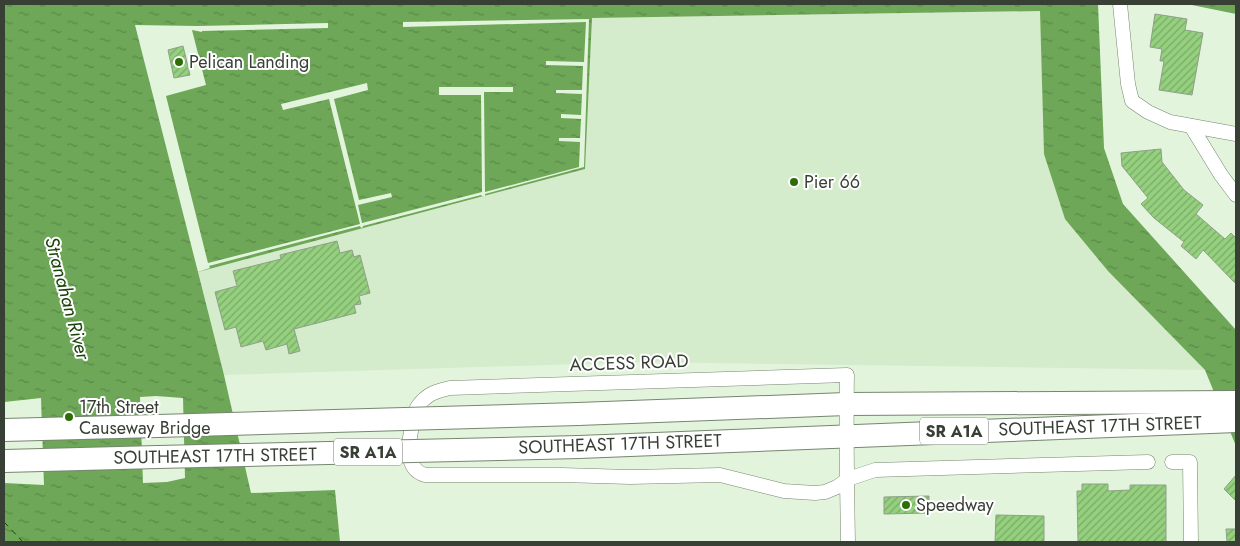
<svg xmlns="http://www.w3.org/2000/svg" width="1240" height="546" font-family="Jost,sans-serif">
<defs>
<pattern id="water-ripples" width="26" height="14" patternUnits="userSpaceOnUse" patternTransform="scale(1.25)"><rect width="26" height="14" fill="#6da757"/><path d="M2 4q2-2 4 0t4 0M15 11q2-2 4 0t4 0" fill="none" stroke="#5b8949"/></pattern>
<pattern id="building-hatch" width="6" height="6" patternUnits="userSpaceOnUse" patternTransform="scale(1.25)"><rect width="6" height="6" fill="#94d07e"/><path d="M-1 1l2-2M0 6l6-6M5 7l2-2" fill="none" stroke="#7aaa68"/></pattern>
</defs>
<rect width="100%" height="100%" fill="#e2f4db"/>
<path fill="#d4ebcc" d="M1040,11L1044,154L1065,218L1108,271L1205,370L640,362L224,375L198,272L585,169L592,18Z"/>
<g fill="url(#water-ripples)">
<path d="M4,4H1098L1104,148L1123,204L1236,330V446L1205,370L1108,271L1065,219L1044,154L1040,11L592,18L585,169L198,272L224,375L251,493L335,490L340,542H4Z"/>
<path d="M1187,4H1236V14Z"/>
</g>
<g fill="#e2f4db">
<path d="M589,19L584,167L485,194V196H482L481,195L363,226V227L361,228L360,226L209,266L210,268L198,272L135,25L197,26L328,23V28L202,31V32L192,30L206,85L166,96L208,263L360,224L329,99L283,110L281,104L367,83L368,90L334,99L359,200L391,193L392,197L358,205L362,223L482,192L481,95H439V87H513V92H484L485,192L579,167L580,142L559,141V138H580L581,119L561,118V114L581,115L582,94L556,93V90H582L583,66L546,65V61L584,62L586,22L403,27V22Z"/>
<path d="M156,396L183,398L185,478L167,482L143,483L140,397Z"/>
<path d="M41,398L44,485L4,483V402Z"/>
</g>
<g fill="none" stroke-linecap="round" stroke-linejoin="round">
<path stroke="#1b4209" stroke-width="1" stroke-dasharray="6 5" stroke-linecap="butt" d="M4,522L23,542"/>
</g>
<g fill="url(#building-hatch)" stroke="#8f9f89">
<path d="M1155,14L1187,19L1185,30L1203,33L1192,95L1159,90L1164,61H1160L1162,49L1150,47Z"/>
<path d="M183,46L190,75L174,78L168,50Z"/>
<path d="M1161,149L1162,162L1184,190L1203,205L1196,214L1225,239L1231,233L1236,238V284L1203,250L1196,259L1181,246L1184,242L1154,218L1141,204L1148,198L1122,166L1121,153Z"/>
<path d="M337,241L340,253L352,250L354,257L360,255L370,293L359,296L361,304L354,305L356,313L294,329L300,351L289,354L287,344L266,350L263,341L241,347L236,327L225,330L215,292L237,286L233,271L281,259L280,255Z"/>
<path d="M1236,475V501L1224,489Z"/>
<path d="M1082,484H1108V491L1130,490V485H1166V542H1078L1077,491H1082Z"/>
<path d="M929,496V513L884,514V497Z"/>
<path d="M996,515L1044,516V542H995Z"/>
<path d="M1226,529H1236V542H1227Z"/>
</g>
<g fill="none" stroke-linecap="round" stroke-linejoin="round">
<g stroke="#768670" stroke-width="15">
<g id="street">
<path d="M1120,4L1128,84L1132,101L1148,112L1170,122L1236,134"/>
<path d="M1191,126L1221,175L1236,195"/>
<path d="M1172,462H1190L1191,542"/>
<path d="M848,542C847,487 846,431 847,375L450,388C435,392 428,393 418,406C415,410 414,416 413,421C409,439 403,469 425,475H562L630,477L720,475L784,491L815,493L825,492L837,487L848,479L875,470L1148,462"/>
</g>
</g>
<g stroke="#768670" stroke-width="24">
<g id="primary">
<path d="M578,414L846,404L1236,402"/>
<path d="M4,430L157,426"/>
<path d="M579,447L1236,421"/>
<path d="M4,461L158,457"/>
</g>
</g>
<use href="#street" stroke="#fff" stroke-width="14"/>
<use href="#primary" stroke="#fff" stroke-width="22"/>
<g stroke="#768670" stroke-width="24" stroke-linecap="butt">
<g id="primary-bridge">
<path d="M157,426L578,414"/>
<path d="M158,457L579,447"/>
</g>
</g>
<use href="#primary-bridge" stroke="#fff" stroke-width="22"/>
</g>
<g fill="#2c6e04" stroke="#fff" stroke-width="2">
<circle cx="179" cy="62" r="5"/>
<circle cx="794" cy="182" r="5"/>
<circle cx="69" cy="417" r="5"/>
<circle cx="906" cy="505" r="5"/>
</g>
<g text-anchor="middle" stroke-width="4" stroke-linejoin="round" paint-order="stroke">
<g fill="#fff" stroke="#747972" stroke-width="1">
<rect x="920" y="417.5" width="68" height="27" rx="4"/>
<rect x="334" y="438.5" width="68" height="27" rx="4"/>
</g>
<g font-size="16" font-weight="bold" fill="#383f35">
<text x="954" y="437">SR A1A</text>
<text x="368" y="458">SR A1A</text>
</g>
<g font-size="18" fill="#383f35" stroke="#fff" text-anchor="start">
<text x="189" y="68">Pelican Landing</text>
<text x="804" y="188">Pier 66</text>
<text x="79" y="413">17th Street<tspan x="79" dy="21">Causeway Bridge</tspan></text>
<text x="916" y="511">Speedway</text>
</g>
<g font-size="18" fill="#383f35" stroke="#fff">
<text transform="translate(629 363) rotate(-2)" y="6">ACCESS ROAD</text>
<text transform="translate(1100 426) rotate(-2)" y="6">SOUTHEAST 17TH STREET</text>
<text transform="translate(620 444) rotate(-2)" y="6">SOUTHEAST 17TH STREET</text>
<text transform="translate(215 456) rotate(-1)" y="6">SOUTHEAST 17TH STREET</text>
</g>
<g font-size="19" font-style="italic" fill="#1b4209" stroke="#fff">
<text transform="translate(68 298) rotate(75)" y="7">Stranahan River</text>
</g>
</g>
<rect width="1240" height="546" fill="none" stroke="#383f35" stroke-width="10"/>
</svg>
